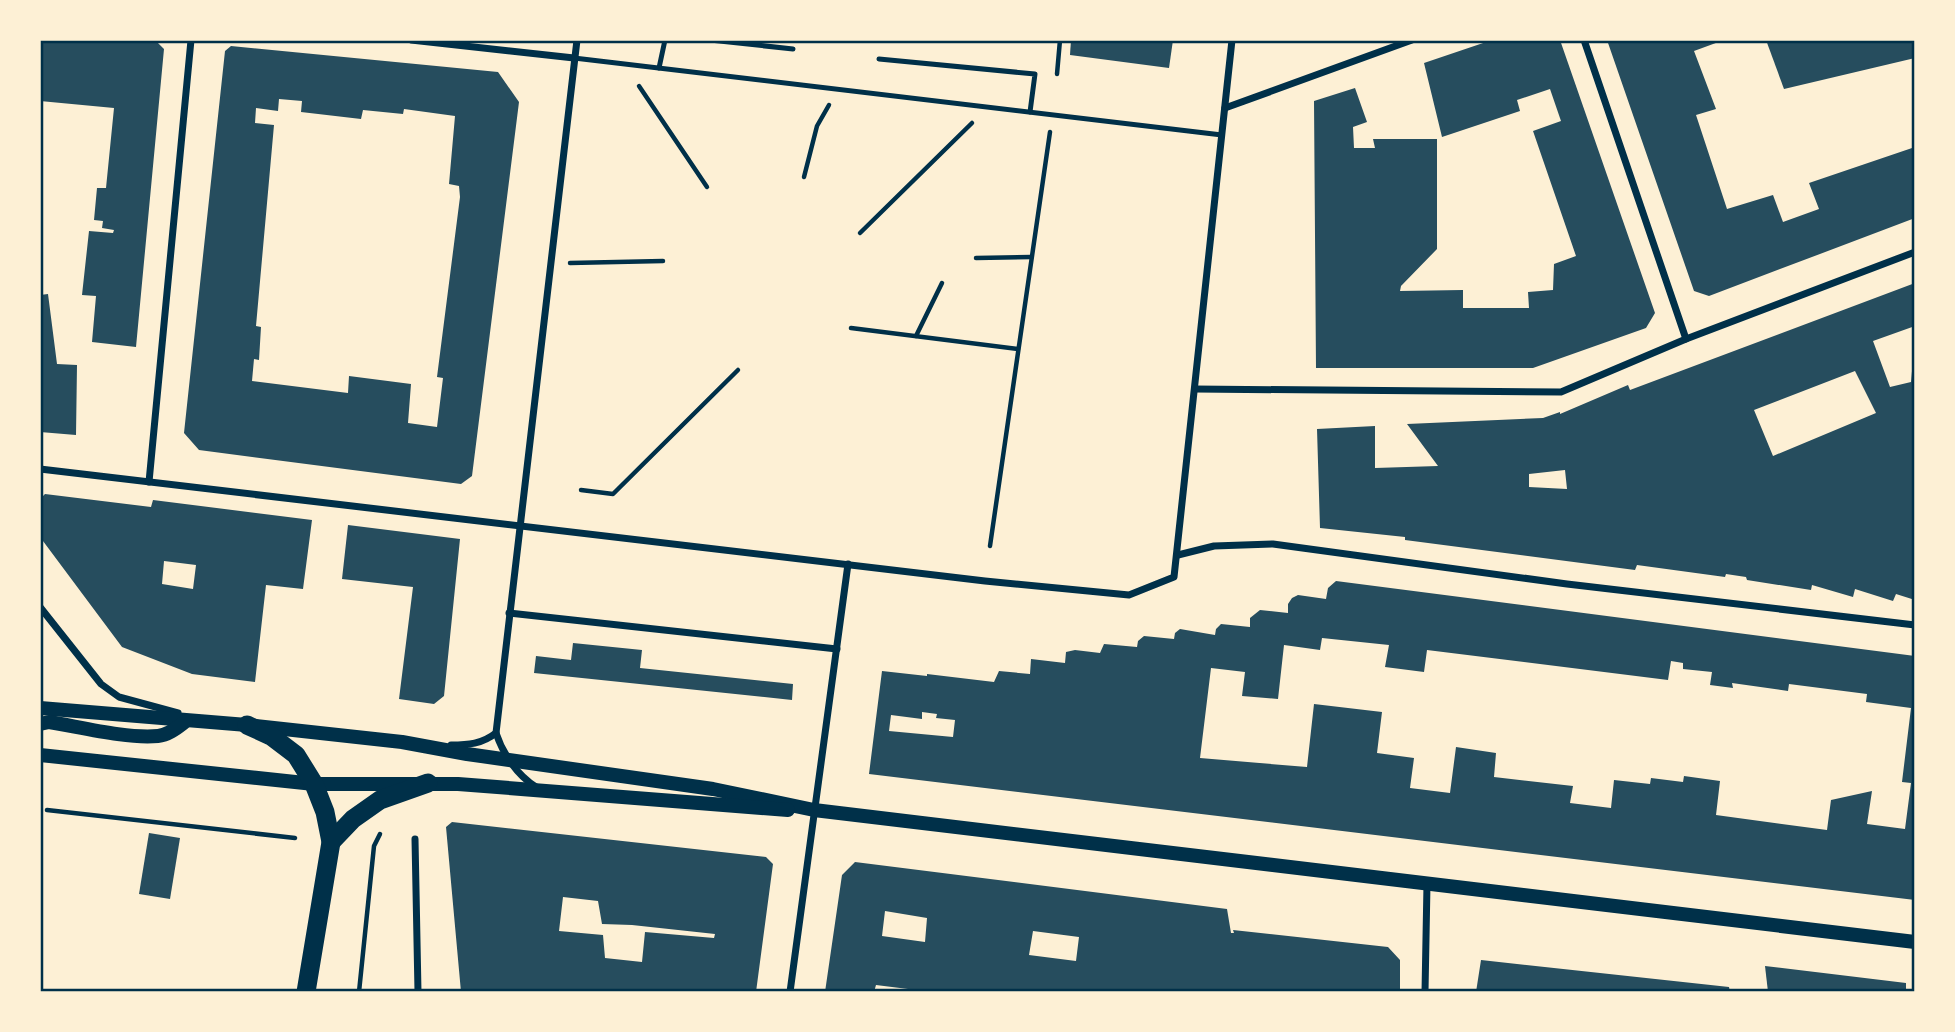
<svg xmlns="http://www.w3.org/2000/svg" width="1955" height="1032" font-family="'PT Sans Narrow',sans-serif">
<rect width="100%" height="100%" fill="#fdf0d5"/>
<g fill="#264d5e" fill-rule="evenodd">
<path d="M40,40H155L164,49L136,347L92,342L96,296L82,295L89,231L113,233L114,230L102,228L103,221L94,220L97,188H106L114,108L40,101Z"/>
<path d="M1071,40H1173L1169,68L1070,55Z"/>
<path d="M1492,40H1560L1655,313L1646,328L1533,368H1316L1314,101L1355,88L1367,122L1353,127L1354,148H1375L1373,139H1437V249L1401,286L1400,291L1463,290V308H1529L1528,292L1553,290L1554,264L1576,256L1533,131L1561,121L1550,89L1517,100L1520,111L1442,137L1424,63Z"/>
<path d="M1607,40H1724L1694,51L1716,109L1696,115L1727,209L1773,195L1783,222L1819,209L1809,183L1915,147V218L1709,296L1694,291Z"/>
<path d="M1766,40H1915V58L1784,89Z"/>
<path d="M231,46L498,72L519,102L472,476L461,484L199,450L184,433L225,51ZM279,99L302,101L301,112L361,119L363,110L403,114L404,109L455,116L449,184L459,186L460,197L437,377L443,378L437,427L408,423L411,384L349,376L348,393L252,381L254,359L259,360L261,327L256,326L274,125L255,123L256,108L278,111Z"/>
<path d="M1915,283V326L1873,341L1890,387L1911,382L1913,360H1915V600L1896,594L1893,601L1855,589L1853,597L1812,585L1811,590L1747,580L1746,577L1726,574L1725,577L1637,565L1635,570L1405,540V537L1320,528L1317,429L1375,426V468L1438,466L1407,424L1543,418L1560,412V414L1628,385L1630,390ZM1855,371L1876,413L1773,456L1754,410ZM1565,470L1567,489L1529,487V474Z"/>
<path d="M48,294L57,364L77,365L76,435L40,432V295Z"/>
<path d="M45,494L151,507L153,500L312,520L303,589L266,585L255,682L192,674L122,647L40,537V499ZM164,561L196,565L193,589L162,584Z"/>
<path d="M348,525L460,539L444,696L434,704L399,699L413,587L342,579Z"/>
<path d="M1336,581L1915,656V900L869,774L882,671L927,676V674L994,682L999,671L1030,674L1031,659L1065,663L1066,652L1075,650L1100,653L1104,644L1137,647L1138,641L1144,636L1174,639L1175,633L1180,629L1215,635L1216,629L1221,624L1250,627V618L1260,610L1288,613V604L1292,598L1298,595L1326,599L1328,588ZM1322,638L1389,645L1385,667L1424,672L1427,650L1668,680L1671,661L1683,663V669L1712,672L1710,685L1733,688L1732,683L1788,691L1789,684L1867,694L1866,702L1911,708L1902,782L1911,783L1905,829L1867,824L1872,791L1831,800L1827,830L1716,815L1720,781L1684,776L1683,782L1651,778L1650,784L1614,780L1611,808L1570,803L1573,786L1494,777L1496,753L1456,747L1450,793L1410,788L1414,758L1377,753L1382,712L1314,704L1307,767L1200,758L1211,668L1245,672L1242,696L1278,699L1284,645L1320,650ZM922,712L937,714L936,718L955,720L953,737L889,731L891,715L922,719Z"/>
<path d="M573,643L642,650L640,668L793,684L792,700L534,673L536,656L571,660Z"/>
<path d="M452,822L766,857L773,864L756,992H619L603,989V992H461L446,827ZM563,897L598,901L602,924L632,925L715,934L714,938L645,932L642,962L605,958L603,935L559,931Z"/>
<path d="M149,833L180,838L170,899L139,894Z"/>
<path d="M855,862L1227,909L1231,933H1234L1233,930L1388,947L1400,960V992H932L876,985L874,992H825L842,875ZM885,911L927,918L925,942L882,936ZM1033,931L1079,937L1076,961L1029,955Z"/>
<path d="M1481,960L1729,987L1730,992H1476Z"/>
<path d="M1765,966L1906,983V992H1768Z"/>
</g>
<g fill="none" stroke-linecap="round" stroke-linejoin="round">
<g stroke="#003049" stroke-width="4.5">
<path d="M1057,74L1060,40"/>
<path d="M639,86L707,187"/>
<path d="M804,177L817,126L829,105"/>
<path d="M860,233L972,123"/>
<path d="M976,258L1031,257"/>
<path d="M570,263L663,261"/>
<path d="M851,328L1018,349"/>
<path d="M916,336L942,283"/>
<path d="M581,490L613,494L738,370"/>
<path d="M990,546L1050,132"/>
<path d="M47,810L295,838"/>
<path d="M359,992L374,846L380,834"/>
</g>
<g stroke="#003049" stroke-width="5">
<path d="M710,40L793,49"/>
<path d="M574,58L1222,135"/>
<path d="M879,59L1035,74L1030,112"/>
<path d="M659,68L665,40"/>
</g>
<g stroke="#003049" stroke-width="7">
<path d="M411,40L574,58"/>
<path d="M1584,40L1686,339"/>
<path d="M1225,108L1412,40"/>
<path d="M1195,389L1561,392L1686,339L1915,252"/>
<path d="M40,469L985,581L1129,595L1174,577L1232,40"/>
<path d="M149,482L191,40"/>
<path d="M1178,555L1214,546L1273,544L1567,584L1915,625"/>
<path d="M40,607L101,684L119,697L178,713"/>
<path d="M509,613L837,649"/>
<path d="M451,745C468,745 482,744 496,733"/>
<path d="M536,787C517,775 503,754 496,733L577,40"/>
<path d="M415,839L418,992"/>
<path d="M790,992L848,564"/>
<path d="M1425,992L1427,884"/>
</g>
<g stroke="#003049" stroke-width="14">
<path d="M40,708L247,725L402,742L467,754L713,789L814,810L1915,942"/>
<path d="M40,724L49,722C80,727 127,739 158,736C169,735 178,727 186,721"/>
<path d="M40,755L314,784H458L788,810"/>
</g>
<g stroke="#003049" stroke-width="19">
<path d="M247,725L271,736L296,755L314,784L325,812L331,842L306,992"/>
<path d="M331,842L353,819L380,800L428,783"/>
</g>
</g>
<rect width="1955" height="1032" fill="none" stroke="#fdf0d5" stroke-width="84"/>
<rect x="42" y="42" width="1871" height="948" fill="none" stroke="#003049" stroke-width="2.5"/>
</svg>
